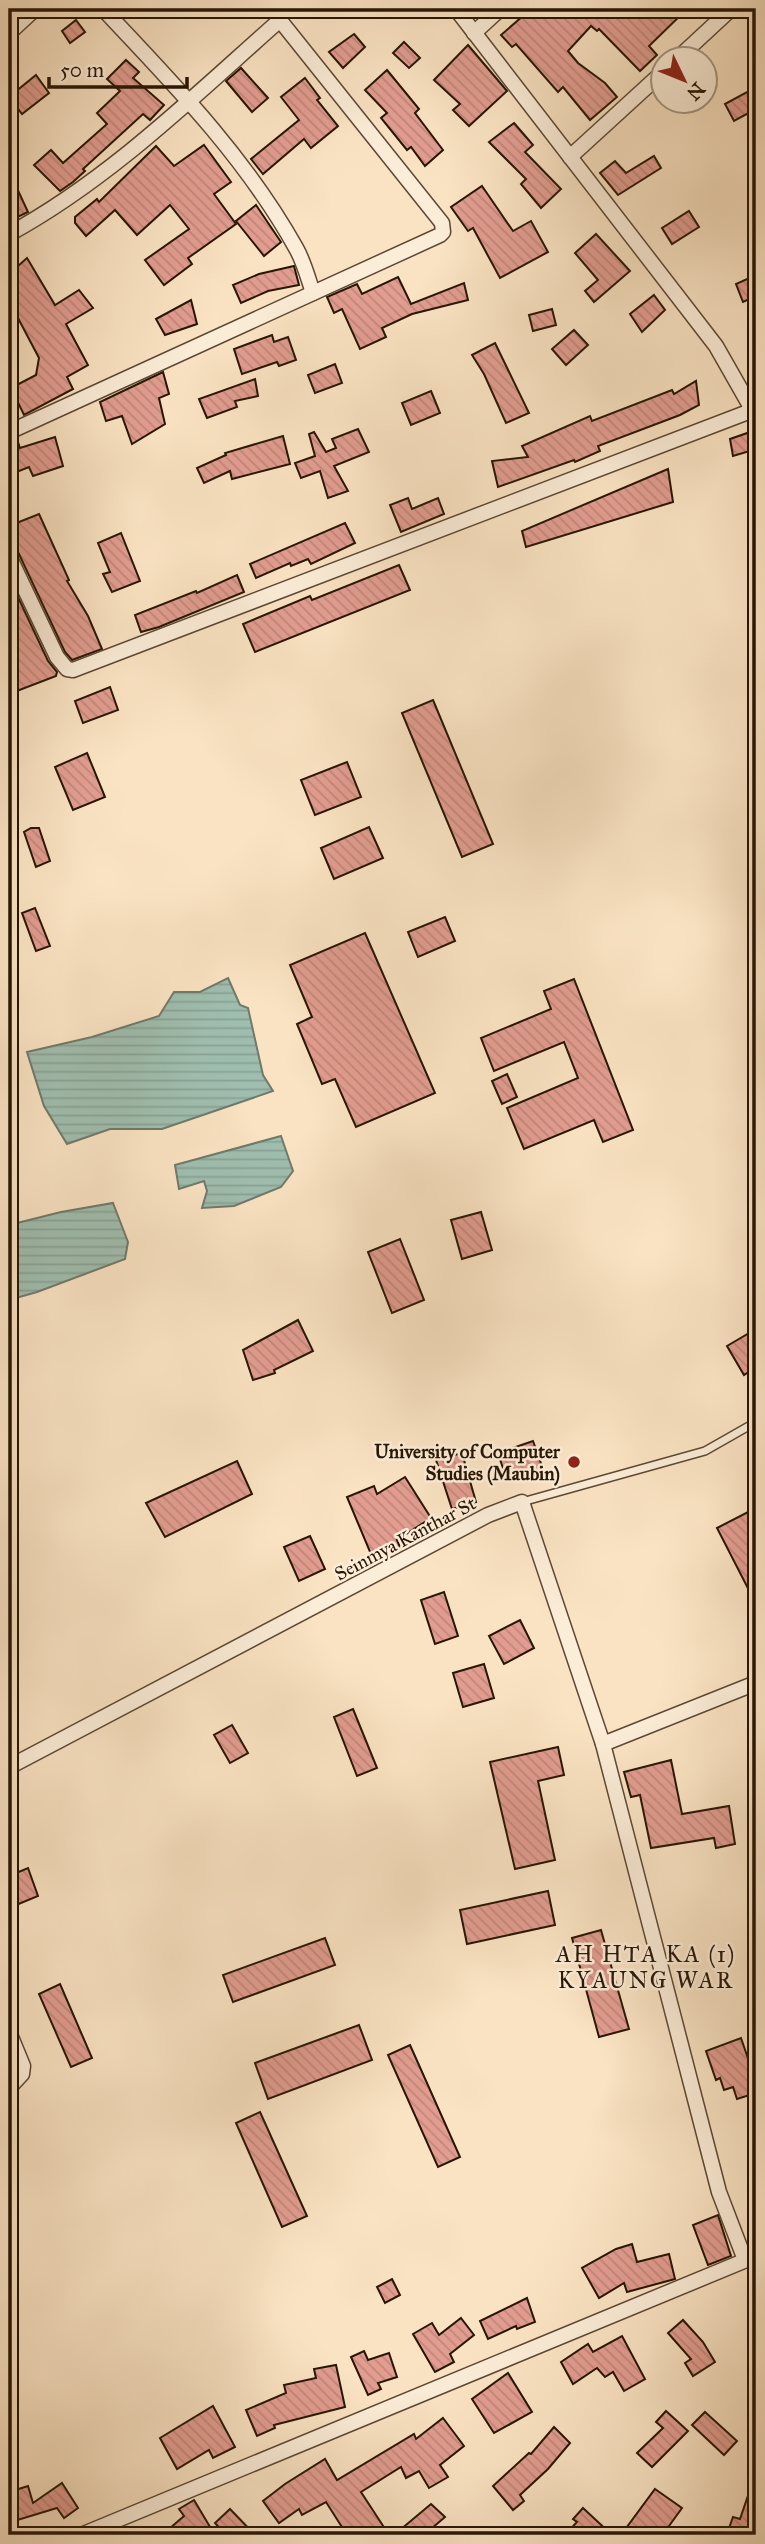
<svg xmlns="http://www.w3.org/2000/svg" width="765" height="2544" font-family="'IM FELL Great Primer',serif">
<defs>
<pattern id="water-rules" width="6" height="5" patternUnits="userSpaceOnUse" patternTransform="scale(1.75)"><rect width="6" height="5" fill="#9fbeaf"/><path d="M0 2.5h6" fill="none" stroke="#89a295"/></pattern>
<pattern id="building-back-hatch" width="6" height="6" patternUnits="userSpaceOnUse" patternTransform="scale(1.75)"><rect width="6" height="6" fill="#e29d90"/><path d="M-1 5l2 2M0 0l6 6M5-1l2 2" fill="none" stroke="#c2867b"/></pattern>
</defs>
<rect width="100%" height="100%" fill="#fae3c3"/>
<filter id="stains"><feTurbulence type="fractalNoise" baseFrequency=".00286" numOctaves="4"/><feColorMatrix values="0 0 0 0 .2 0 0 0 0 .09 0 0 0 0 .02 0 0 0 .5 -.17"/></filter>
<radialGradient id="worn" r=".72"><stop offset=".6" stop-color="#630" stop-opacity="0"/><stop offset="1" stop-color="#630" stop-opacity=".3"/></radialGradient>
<g fill="url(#water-rules)" stroke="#6f7a6b" stroke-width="2">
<path d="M228,978L240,1005L248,1008L263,1075L273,1091L162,1129H110L67,1144L44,1106L27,1052L92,1037L159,1016L174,992H200Z"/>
<path d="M281,1136L293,1171L281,1187L234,1206L202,1208L207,1191L204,1181L179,1189L175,1165Z"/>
<path d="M113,1203L128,1242L125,1259L37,1292L9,1300V1225L61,1212Z"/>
</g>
<g fill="url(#building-back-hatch)" stroke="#271504" stroke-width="2">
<path d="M531,9H687L649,46L657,55L640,71L599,29L597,31L591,26L568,51L578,63L605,83L617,97L590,120L563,87L558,92L516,44L512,47L501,35Z"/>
<path d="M76,20L85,32L70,43L62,31Z"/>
<path d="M354,34L365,47L343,68L329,52Z"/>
<path d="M404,42L420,58L409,68L393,53Z"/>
<path d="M468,45L507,91L469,126L453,110L460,104L434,80Z"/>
<path d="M126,60L139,72L133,78L164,105L150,120L143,114L83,169L85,171L73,182L60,191L34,165L51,150L63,163L107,124L97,113L120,91L107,79Z"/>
<path d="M241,68L268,98L252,112L226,81Z"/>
<path d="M387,70L419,109L415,113L443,150L425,166L411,147L407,150L381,118L387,113L365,90Z"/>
<path d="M36,75L49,93L22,114L9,97Z"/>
<path d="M305,78L320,98L317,100L338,126L311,148L304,139L263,174L251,159L299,120L281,97Z"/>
<path d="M747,92L756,109L734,121L725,104Z"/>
<path d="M514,123L533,145L525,152L561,189L541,208L521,184L526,179L489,142Z"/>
<path d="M204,145L231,182L214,194L236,224L188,258L192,264L164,285L145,260L189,229L170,205L137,235L115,210L86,236L75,223V217L97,199L99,202L156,146L174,166Z"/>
<path d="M654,156L661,168L618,195L600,173L615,161L626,173Z"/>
<path d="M9,171L28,212L9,221Z"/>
<path d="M482,186L513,231L531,221L548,252L500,278L473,228L468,231L451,207Z"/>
<path d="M256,205L281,242L264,256L236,221Z"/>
<path d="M689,211L699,227L672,244L662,228Z"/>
<path d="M596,234L630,271L594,302L585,291L598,280L575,253Z"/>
<path d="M27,258L55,305L79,290L93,308L66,324L88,365L67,377L73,389L24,415L11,388L36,375L39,358L9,301V274Z"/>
<path d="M294,266L299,285L268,291L241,303L233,285L259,274Z"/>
<path d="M756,275V296L743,302L736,284Z"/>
<path d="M398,277L411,304L464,283L468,300L412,314L382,328L386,337L360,349L342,309L334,313L327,297L357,284L362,294Z"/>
<path d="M654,295L665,310L642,332L630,314Z"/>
<path d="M191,300L197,324L165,335L156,319Z"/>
<path d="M552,309L556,325L533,331L529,315Z"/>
<path d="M574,330L588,345L566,365L552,349Z"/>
<path d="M272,335L274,342L288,337L296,360L279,366L277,362L242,374L234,349Z"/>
<path d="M495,343L529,413L506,423L484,374L472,355Z"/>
<path d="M335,364L342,383L315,393L308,375Z"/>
<path d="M163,372L169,394L159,398L165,424L132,444L122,416L106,421L100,402Z"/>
<path d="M255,379L258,396L235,401L237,407L207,418L199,399Z"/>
<path d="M696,381L699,405L680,415L598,446L600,451L575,462L574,460L498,487L492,461L528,457L522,446L590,416L592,421L672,390L674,394Z"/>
<path d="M431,391L440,413L411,425L402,403Z"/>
<path d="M358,429L369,452L334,466L348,491L328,498L320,471L301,478L295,463L315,456L309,434L314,432L326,452L336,448L332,439Z"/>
<path d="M756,430V447L749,449L750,451L733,456L730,439Z"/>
<path d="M283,436L290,464L232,479L230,471L204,483L197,468L226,455L225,453Z"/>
<path d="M55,437L63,466L33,476L29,467L9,475V442L17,439L20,448Z"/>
<path d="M668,469L673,502L526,547L522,531Z"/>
<path d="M408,498L412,509L438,498L444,514L401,532L390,505Z"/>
<path d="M39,514L69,580L67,581L88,616L102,649L72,660L65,652L18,552L9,545V526Z"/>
<path d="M345,523L355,543L311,564L308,559L291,566L290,563L256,578L250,564Z"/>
<path d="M121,533L140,581L112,592L103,574L110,572L98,543Z"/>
<path d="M399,565L410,590L255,652L243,624L310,596L312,600Z"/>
<path d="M237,575L244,592L159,627L141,632L135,615L196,591L197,593Z"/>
<path d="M9,578L48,661L57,672L56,676L9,694Z"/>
<path d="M110,687L118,710L83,723L75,701Z"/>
<path d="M433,700L493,844L462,857L402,713Z"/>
<path d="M87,753L105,797L73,810L55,767Z"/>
<path d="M347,762L361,797L315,815L301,780Z"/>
<path d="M369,827L383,858L334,879L321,848Z"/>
<path d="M31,828H39L50,861L36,867L24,832Z"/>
<path d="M35,908L50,946L36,951L22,913Z"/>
<path d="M445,917L455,941L418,957L408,932Z"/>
<path d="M365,933L435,1093L356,1127L335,1079L322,1084L297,1024L312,1017L290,965Z"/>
<path d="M574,979L633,1130L603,1142L594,1120L524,1149L507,1108L578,1078L564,1042L494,1071L481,1038L551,1009L544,991Z"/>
<path d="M507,1074L517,1097L502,1104L492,1081Z"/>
<path d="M481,1212L492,1250L462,1259L451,1220Z"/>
<path d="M400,1239L424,1300L392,1313L368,1252Z"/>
<path d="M298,1320L313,1351L274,1370L275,1373L253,1380L243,1350Z"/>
<path d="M756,1329V1367L744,1375L727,1346Z"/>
<path d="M533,1441L543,1469L507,1481L498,1453Z"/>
<path d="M462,1453L476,1502L452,1509L436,1460Z"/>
<path d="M237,1461L252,1494L165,1537L146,1503Z"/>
<path d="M405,1477L431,1518L397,1540L400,1547L373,1559L347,1497L374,1486L377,1494Z"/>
<path d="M756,1508V1604L717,1528Z"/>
<path d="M310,1536L325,1569L299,1581L284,1547Z"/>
<path d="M444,1592L458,1636L435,1644L421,1600Z"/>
<path d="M520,1620L534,1648L504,1664L489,1636Z"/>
<path d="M484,1664L494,1698L463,1707L453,1673Z"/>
<path d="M353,1709L377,1768L357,1776L334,1717Z"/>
<path d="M232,1725L248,1753L230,1763L214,1735Z"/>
<path d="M558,1747L564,1775L538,1781L555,1860L515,1869L490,1762Z"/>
<path d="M671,1760L682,1814L729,1806L735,1844L716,1848L714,1838L651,1848L640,1795L631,1797L624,1772Z"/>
<path d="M28,1868L38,1896L9,1908V1876Z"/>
<path d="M548,1891L555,1925L467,1944L460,1910Z"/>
<path d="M601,1930L629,2029L599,2037L572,1938Z"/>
<path d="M325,1938L335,1965L233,2002L223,1975Z"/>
<path d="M60,1984L92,2058L71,2067L39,1994Z"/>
<path d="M359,2025L372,2060L268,2099L255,2063Z"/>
<path d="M741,2038L753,2073L756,2072V2093L737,2099L733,2087L724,2090L720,2078L716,2080L706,2051Z"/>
<path d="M410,2045L460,2157L438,2167L388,2055Z"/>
<path d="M260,2112L307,2216L282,2227L236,2123Z"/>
<path d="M718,2215L731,2256L708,2265L693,2225Z"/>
<path d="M632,2244L637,2262L669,2254L675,2279L627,2292L624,2283L599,2298L582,2268L616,2249Z"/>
<path d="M392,2279L400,2295L385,2303L377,2287Z"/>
<path d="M527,2298L535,2322L517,2329L516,2326L488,2339L480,2321Z"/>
<path d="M461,2318L474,2335L450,2354L454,2362L435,2372L413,2334L432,2323L439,2335Z"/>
<path d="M683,2320L703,2342L715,2362L693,2376L685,2363L691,2359L668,2333Z"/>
<path d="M622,2336L645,2379L624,2391L613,2372L605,2377L597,2368L573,2384L561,2362L588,2344L593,2352Z"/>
<path d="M364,2351L368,2360L389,2353L397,2377L378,2383L381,2389L368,2395L351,2357Z"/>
<path d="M336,2365L345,2407L274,2425L275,2428L257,2436L246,2410L286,2393L284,2385L316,2378L314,2369Z"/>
<path d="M508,2373L532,2412L494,2433L472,2399Z"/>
<path d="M213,2406L235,2447L213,2458L209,2450L177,2469L160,2438Z"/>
<path d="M666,2411L688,2431L652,2467L637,2453L663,2428L656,2422Z"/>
<path d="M705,2412L737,2441L724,2455L692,2425Z"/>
<path d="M443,2418L464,2446L440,2465L448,2477L429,2488L419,2471L406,2478L401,2467L361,2492L389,2535H347L326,2502L302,2515L299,2509L279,2523L263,2501L285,2484L325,2459L337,2480L414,2434L416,2439Z"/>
<path d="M554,2427L570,2443L548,2469L520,2495L524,2501L513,2510L493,2486L529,2453L531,2454Z"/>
<path d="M754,2478H756V2535H734L728,2531L733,2517L740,2519Z"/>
<path d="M62,2483L78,2508L64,2518L57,2508L11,2522L9,2492L28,2486L33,2503Z"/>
<path d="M655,2489L682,2508L669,2526L663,2535H621Z"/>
<path d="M194,2500L210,2527L196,2535H162L184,2516L179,2509Z"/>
<path d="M431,2504L445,2517L424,2535H394Z"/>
<path d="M583,2508L612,2535H565L577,2522L573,2519Z"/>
<path d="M230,2509L255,2535H226L215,2523Z"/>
</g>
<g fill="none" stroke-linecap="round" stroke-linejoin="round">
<g stroke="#5c4834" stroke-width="10">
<path id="lane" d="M522,1502L705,1451L756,1422"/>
</g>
<g stroke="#5c4834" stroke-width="17">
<g id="street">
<path d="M103,9C173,83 246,158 296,248C304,262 308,278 313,293"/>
<path d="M456,9L716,346L753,411"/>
<path d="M9,33L35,9"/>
<path d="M474,33L500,9"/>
<path d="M676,60L731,9"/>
<path d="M570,157L664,71"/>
<path d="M9,234C110,179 194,96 280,20"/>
<path d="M9,432L440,235L443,232L442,223L271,9"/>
<path d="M9,556L57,657L67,669L73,670L756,409"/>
<path d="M603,1744L719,2192L745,2260"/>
<path d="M9,1767L488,1515L522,1502L603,1744L756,1683"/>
<path d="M9,2032L23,2066L22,2074L9,2088"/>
<path d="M81,2535L756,2256"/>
</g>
</g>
<use href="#lane" stroke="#fcedd8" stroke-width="7"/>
<use href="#street" stroke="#fcedd8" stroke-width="14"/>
</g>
<circle fill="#8f2418" stroke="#fcedd8" stroke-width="2.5" cx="574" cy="1462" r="7"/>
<g text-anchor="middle" stroke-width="5" stroke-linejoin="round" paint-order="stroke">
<g font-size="19" font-weight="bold" fill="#271504" stroke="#fcedd8" text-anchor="end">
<text x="560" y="1458">University of Computer<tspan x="560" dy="22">Studies (Maubin)</tspan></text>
</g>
<g font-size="19" fill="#271504" stroke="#fcedd8">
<text transform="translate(405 1538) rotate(-28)" y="7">Seinmya Kanthar St</text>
</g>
<g font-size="23" letter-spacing="2" fill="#271504" stroke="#fcedd8">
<text x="646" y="1962">AH HTA KA (1)<tspan x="646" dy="26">KYAUNG WAR</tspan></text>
</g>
</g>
<rect width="765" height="2544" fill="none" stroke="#fae3c3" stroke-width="35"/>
<rect x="10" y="10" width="744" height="2523" fill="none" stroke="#271504" stroke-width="3.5"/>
<rect x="18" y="18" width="730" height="2509" fill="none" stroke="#271504" stroke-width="2"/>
<g transform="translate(684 80) rotate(133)"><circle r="33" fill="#fcedd8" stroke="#a79783" stroke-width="2"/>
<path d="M0-5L12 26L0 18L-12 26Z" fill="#8f2418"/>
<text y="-10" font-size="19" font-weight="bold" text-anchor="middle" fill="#271504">N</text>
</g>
<path d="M49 77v10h138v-10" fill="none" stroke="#271504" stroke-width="3.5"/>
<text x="60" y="77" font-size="21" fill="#271504" stroke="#fcedd8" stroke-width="5" paint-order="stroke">50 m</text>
<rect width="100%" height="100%" filter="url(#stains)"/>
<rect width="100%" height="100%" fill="url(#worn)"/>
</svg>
